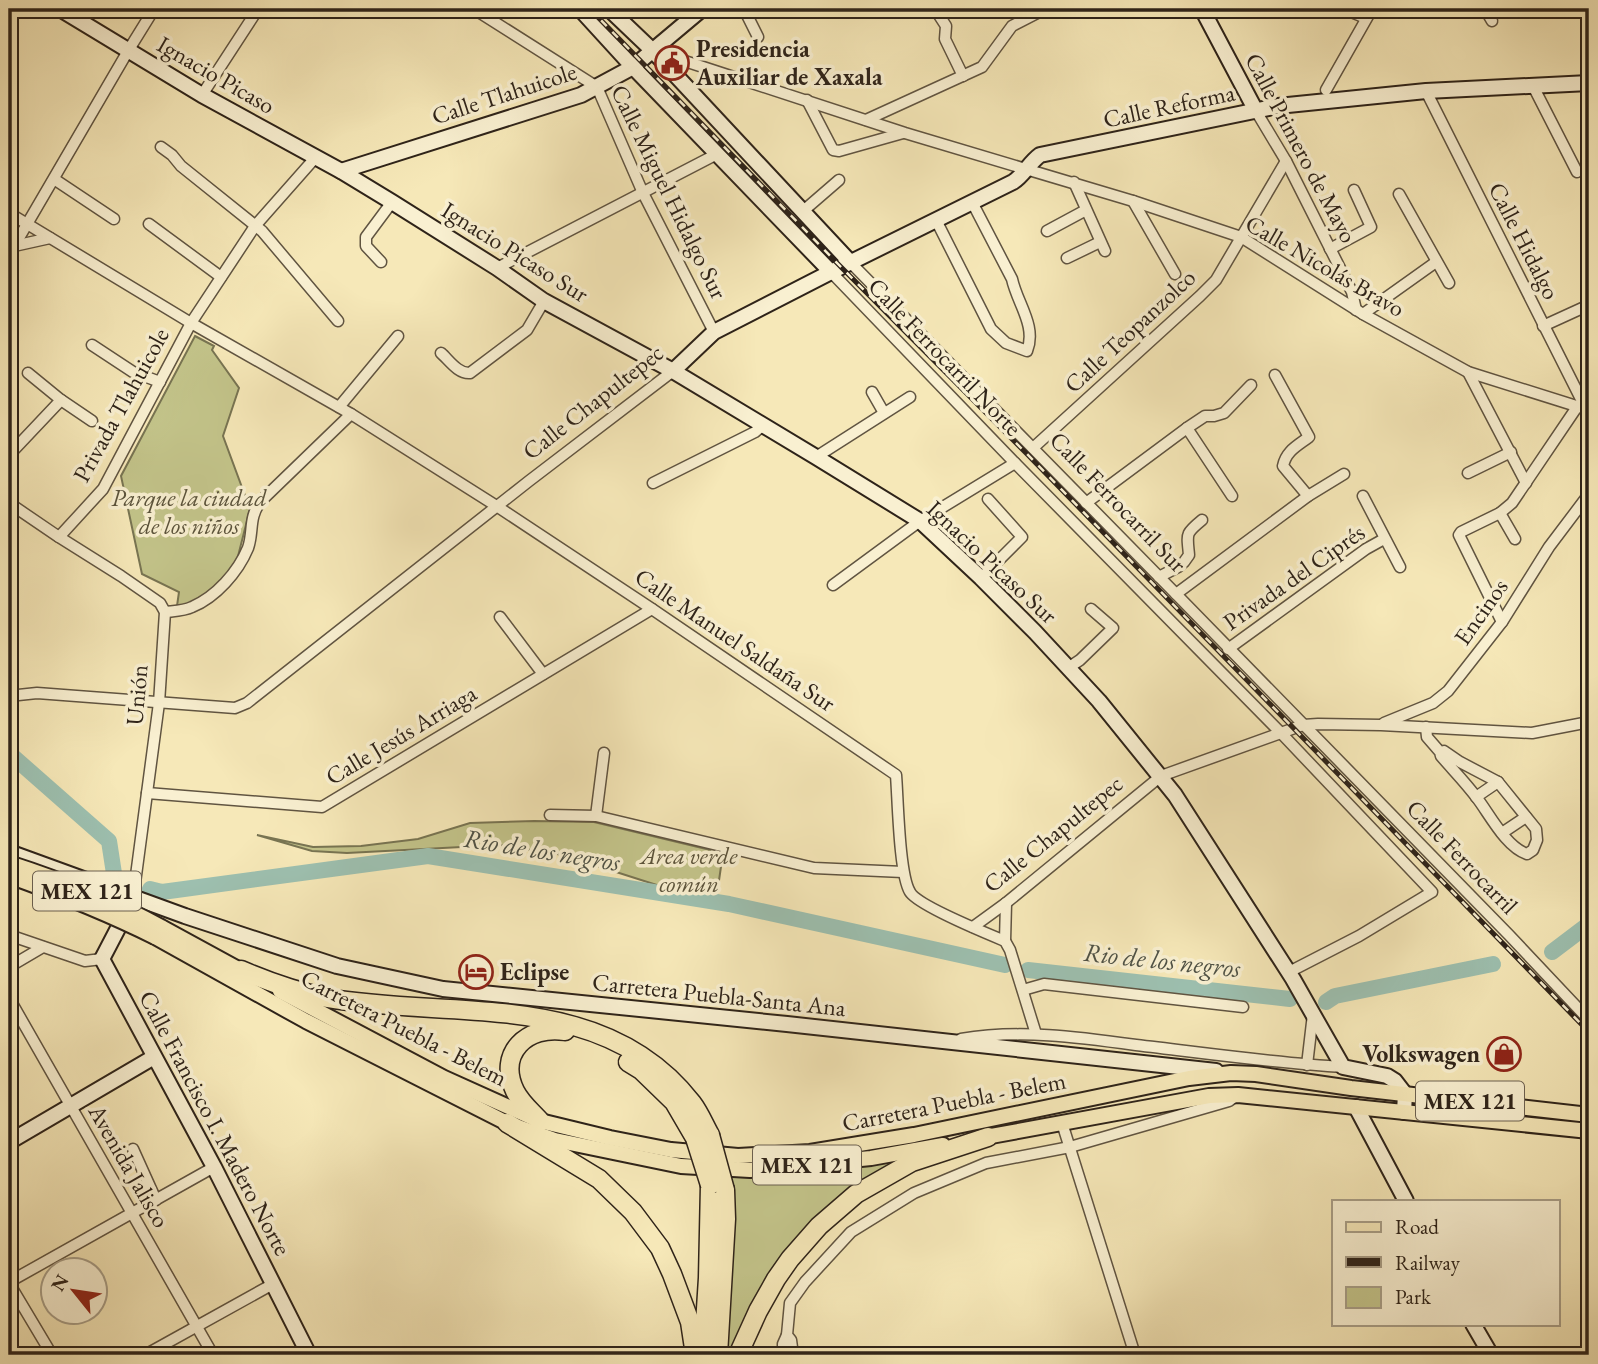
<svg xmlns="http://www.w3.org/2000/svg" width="1598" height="1364" font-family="'EB Garamond',serif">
<rect width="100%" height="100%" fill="#f6e8b8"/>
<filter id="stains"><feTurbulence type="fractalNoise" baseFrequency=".00286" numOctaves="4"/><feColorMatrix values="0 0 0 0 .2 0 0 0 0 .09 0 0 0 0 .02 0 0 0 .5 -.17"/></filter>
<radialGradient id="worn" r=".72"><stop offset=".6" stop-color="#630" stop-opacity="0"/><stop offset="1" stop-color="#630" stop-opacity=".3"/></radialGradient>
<g fill="#c3c48a" stroke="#787452" stroke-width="2">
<path d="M195,336L214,346L212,350L239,388L223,436L250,509L236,564L211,594L190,606H177L179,592L142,574L121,476Z"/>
<path d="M534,821L594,822L723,853L716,901L688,895L563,855L500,845L347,853L312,851L257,835L313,847L361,846L418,839L470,823Z"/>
<path d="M911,1159L864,1185L745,1318L729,1355H722L728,1174L782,1176Z"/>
</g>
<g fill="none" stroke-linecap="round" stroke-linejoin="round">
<g stroke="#9dc0b0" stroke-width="16">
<path d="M9,753L109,841L115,880L125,883"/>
<path d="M150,889L162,892L428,856L729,904L1005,965"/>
<path d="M1552,952L1589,924"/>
<path d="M1028,970L1290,999"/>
<path d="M1326,1002L1335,996L1493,964"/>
</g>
<g stroke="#605441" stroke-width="13">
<g id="street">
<path d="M474,9L597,87L643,193L714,332"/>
<path d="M744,9L758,37"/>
<path d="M935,9L946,26L945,39L963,76"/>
<path d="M1344,9L1366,18"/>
<path d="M1485,9L1492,21"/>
<path d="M538,11L541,9"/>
<path d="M654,51L905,133L1133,201L1241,237L1363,314L1468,372L1589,410"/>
<path d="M1533,86L1577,172"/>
<path d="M1326,90L1372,9"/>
<path d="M1426,91L1586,409"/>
<path d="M202,95L258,9"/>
<path d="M807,100L833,150L839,151L903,133"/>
<path d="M1256,111L1286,161L1352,292L1356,310"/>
<path d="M866,120L982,67L1012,26L1045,9"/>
<path d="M161,147L172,155L181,166L262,231L338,321"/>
<path d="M54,179L114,219"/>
<path d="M1074,182L1105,251"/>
<path d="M1399,194L1449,283"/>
<path d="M1133,201L1175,274"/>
<path d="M802,212L839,180"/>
<path d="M9,213L191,323L351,414L498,507L652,609L896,775C898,799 899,874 910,892C917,905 988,934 1005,941L1010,950L1036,1034"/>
<path d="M936,220L991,329L1006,343L1027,351C1037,326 1017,303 1012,279L972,202"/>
<path d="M149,224L221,277"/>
<path d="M1047,231L1086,210"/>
<path d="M14,246L50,238"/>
<path d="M1330,249L1371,227L1354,190"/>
<path d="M9,255L128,51L154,9"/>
<path d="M1067,258L1100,242"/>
<path d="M381,262L366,246V237L392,202"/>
<path d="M850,262L1176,594L1509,935L1589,1020"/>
<path d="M497,268L717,154"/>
<path d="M831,272L1015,463L1281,733L1432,892L1359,936L1289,972"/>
<path d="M1363,314L1436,262"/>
<path d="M1543,326L1589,305"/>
<path d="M92,345L133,372L160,382"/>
<path d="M441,353C449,360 458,374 470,373L527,330L544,301"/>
<path d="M1468,372L1526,483"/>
<path d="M28,373L61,400L92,421"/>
<path d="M1275,375L1309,437C1297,446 1286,451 1283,466L1308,496"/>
<path d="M872,392L884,413"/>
<path d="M339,407L398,336"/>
<path d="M1187,428L1232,496"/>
<path d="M1033,448L1200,296L1216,280L1286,161"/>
<path d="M9,455L61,400"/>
<path d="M816,457L910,397"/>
<path d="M1468,473L1511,452"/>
<path d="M653,483L755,432L763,425"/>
<path d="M1363,496L1400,567"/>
<path d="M9,503L59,537L121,576L160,603L165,612L159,703L133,898"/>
<path d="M1086,503L1187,428L1205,416H1214L1224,413L1251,385"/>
<path d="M1500,513L1515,539"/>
<path d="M59,537L103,489L191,323L255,226L315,158"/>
<path d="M1159,577L1178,567L1184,562L1189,555C1187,533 1185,534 1202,520"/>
<path d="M981,578L1022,537L988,499"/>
<path d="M833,585L920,521L1015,463"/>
<path d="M1176,594L1308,496L1344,474"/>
<path d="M165,612C173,611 184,611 192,607C216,597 238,572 248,548C254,531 248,518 261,501L351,414"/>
<path d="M500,617L543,674"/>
<path d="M1502,622L1459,535L1461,532L1500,513L1512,503L1577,407"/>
<path d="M1228,649L1366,549L1384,539"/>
<path d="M1068,668L1080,660L1113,628L1091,609"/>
<path d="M9,696L37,693L235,708L247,703L529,481L673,371"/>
<path d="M1384,723L1433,703L1448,691L1502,622L1549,547L1589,494"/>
<path d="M1426,727L1427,737L1440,752L1441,756C1453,770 1466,783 1477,798C1490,815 1506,847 1527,854L1533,850L1537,840L1536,829L1498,782L1460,762L1444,751L1440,752"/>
<path d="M147,793L322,807L652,609"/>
<path d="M1476,797L1498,782"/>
<path d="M550,815L596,816L814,868L903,872"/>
<path d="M596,816L604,753"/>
<path d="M1502,833L1526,817"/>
<path d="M973,927L1006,903L1161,776L1303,725L1318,724L1381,725L1532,733L1589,722"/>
<path d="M9,935L85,961L102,959"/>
<path d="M1005,941L1006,903"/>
<path d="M9,967L43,947"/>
<path d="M1023,990L1044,984L1243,1007"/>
<path d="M9,998L213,1355"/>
<path d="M9,1022L18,1015"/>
<path d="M961,1039C1019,1029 1078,1037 1136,1045C1205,1053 1274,1063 1343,1067"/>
<path d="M1307,1065L1313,1014"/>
<path d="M1062,1123L1135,1355"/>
<path d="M133,1149L156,1200"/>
<path d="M9,1282L214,1167"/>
<path d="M9,1283L52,1355"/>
<path d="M145,1355L273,1284"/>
<path d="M783,1355V1344L787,1335"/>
<path d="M793,1355L791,1340L787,1335L790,1303L805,1282L851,1232L914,1193L986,1163L1070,1147L1229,1101L1233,1098"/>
</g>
</g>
<g stroke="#2e2319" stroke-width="18">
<g id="secondary">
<path d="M60,9L202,95L341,171L392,202L497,268L544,301L673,371L816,457L920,521L981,578L1035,632L1099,701L1175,795L1293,979L1343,1067L1387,1076L1395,1081L1405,1094L1404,1112"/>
<path d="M580,9L633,67L831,272"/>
<path d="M609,9L653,51L850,262"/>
<path d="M1202,9L1256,111"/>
<path d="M341,171L581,95L633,67L702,9"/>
<path d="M673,371L714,332L831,272L1013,182C1024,175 1029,163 1040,155L1278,106L1426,91L1589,83"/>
<path d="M9,852L185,916L337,966L443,989L787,1024L1216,1071"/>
<path d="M126,913L102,959L214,1167L309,1355"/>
<path d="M1356,1107L1406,1201"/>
<path d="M9,1142L154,1057"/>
<path d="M1473,1324L1491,1355"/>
</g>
</g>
<g stroke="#2e2319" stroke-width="18">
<g id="primary">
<path d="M161,927L249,975"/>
<path d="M155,937L306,1021L507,1123L555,1140L681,1166L750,1170L871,1158L943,1145"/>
<path d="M280,991L444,1078L540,1121L610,1138L671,1150L738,1156L810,1152L914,1135L1189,1078L1231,1073L1256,1074L1351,1088L1589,1115"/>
<path d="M980,1138L1209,1096L1238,1095L1589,1131"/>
</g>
</g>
<g stroke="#2e2319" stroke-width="21">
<g id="highway">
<path d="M241,970C269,982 298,992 327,998C453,1020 603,988 692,1103C699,1112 704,1124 710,1135"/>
<path d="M628,1062L641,1070L674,1102L695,1138"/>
<path d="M540,1121C531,1111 521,1103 515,1091C497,1053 527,1025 565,1031"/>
<path d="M507,1123L599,1179L633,1212L660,1248L672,1274L690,1322L695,1355"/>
<path d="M703,1355L708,1278L710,1185"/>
<path d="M718,1355L726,1219L725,1190"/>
<path d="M738,1355L758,1311L776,1279L790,1259L819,1226L856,1194L912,1162L988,1137"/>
</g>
</g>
<use href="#street" stroke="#f9f0d1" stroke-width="10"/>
<use href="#secondary" stroke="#f9f0d1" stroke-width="14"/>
<use href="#primary" stroke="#f6e8b8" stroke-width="14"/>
<use href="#highway" stroke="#f6e8b8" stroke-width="18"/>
<g stroke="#2e2319" stroke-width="5">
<path id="rail" d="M590,9L841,267L1027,454L1589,1032"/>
</g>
<use href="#rail" stroke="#f9f0d1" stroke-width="2.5" stroke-dasharray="8" stroke-linecap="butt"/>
<g stroke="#2e2319" stroke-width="18" stroke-linecap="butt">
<g id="primary-bridge">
<path d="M9,863C62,880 112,900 161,927"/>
<path d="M9,876C59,894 107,913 155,937"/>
</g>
</g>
<g stroke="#2e2319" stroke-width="21" stroke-linecap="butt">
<g id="highway-bridge">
<path d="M710,1135L725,1190"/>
<path d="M695,1138L710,1185"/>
</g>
</g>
<use href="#primary-bridge" stroke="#f6e8b8" stroke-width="14"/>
<use href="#highway-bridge" stroke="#f6e8b8" stroke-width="18"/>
</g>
<defs>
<g id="civic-ring" transform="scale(1.75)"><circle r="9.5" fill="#f9f0d1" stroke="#8f2418" stroke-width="1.5"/><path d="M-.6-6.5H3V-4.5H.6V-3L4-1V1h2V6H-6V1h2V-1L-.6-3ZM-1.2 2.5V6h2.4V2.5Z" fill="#8f2418"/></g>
<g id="hotel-ring" transform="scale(1.75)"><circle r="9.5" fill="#f9f0d1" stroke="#8f2418" stroke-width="1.5"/><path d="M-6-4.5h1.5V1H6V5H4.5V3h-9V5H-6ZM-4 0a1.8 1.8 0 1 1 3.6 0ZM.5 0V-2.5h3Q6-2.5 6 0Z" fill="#8f2418"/></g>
<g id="shop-ring" transform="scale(1.75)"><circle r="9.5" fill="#f9f0d1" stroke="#8f2418" stroke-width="1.5"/><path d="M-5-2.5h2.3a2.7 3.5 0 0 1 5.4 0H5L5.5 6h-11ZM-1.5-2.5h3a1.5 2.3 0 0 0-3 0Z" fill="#8f2418"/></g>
</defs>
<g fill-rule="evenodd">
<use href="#civic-ring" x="672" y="63"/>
<use href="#hotel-ring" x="476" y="972"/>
<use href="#shop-ring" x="1504" y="1054"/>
</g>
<g text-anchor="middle" stroke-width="7" stroke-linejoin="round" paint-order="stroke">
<g fill="#f9f0d1" stroke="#6b6050" stroke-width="2">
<rect x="33" y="871.5" width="108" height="39" rx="5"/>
<rect x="1416" y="1081.5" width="108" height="39" rx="5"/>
<rect x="753" y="1145.5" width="108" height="39" rx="5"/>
</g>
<g font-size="23" font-weight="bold" fill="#2e2319">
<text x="87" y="899">MEX 121</text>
<text x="1470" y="1109">MEX 121</text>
<text x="807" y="1173">MEX 121</text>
</g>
<g font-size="24" font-weight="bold" fill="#2e2319" stroke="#f9f0d1" text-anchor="start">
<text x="696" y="57">Presidencia<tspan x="696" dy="28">Auxiliar de Xaxala</tspan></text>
<text x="500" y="980">Eclipse</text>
<text x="1480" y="1062" text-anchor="end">Volkswagen</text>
</g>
<g font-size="24" fill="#2e2319" stroke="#f9f0d1">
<text transform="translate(216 75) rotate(30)" y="8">Ignacio Picaso</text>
<text transform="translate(504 94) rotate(-18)" y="8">Calle Tlahuicole</text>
<text transform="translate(1169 106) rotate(-12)" y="8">Calle Reforma</text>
<text transform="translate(1301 148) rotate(62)" y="8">Calle Primero de Mayo</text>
<text transform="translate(669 192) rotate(64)" y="8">Calle Miguel Hidalgo Sur</text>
<text transform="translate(1524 241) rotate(63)" y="8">Calle Hidalgo</text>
<text transform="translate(515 252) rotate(32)" y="8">Ignacio Picaso Sur</text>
<text transform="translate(1325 266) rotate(30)" y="8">Calle Nicolás Bravo</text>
<text transform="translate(1130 331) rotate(-43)" y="8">Calle Teopanzolco</text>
<text transform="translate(945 357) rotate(46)" y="8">Calle Ferrocarril Norte</text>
<text transform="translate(593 402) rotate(-38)" y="8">Calle Chapultepec</text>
<text transform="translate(121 405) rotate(-61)" y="8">Privada Tlahuicole</text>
<text transform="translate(1118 502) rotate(46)" y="8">Calle Ferrocarril Sur</text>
<text transform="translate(992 562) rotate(43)" y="8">Ignacio Picaso Sur</text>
<text transform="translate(1294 577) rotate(-35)" y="8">Privada del Ciprés</text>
<text transform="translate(1481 612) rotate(-55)" y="8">Encinos</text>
<text transform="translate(735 640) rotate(34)" y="8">Calle Manuel Saldaña Sur</text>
<text transform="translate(137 695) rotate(-85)" y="8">Unión</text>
<text transform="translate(401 735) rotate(-31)" y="8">Calle Jesús Arriaga</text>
<text transform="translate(1053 834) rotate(-39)" y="8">Calle Chapultepec</text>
<text transform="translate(1462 857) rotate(46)" y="8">Calle Ferrocarril</text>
<text transform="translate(719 995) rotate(6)" y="8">Carretera Puebla-Santa Ana</text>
<text transform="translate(404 1028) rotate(27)" y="8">Carretera Puebla - Belem</text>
<text transform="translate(954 1102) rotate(-11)" y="8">Carretera Puebla - Belem</text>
<text transform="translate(215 1123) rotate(62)" y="8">Calle Francisco I. Madero Norte</text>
<text transform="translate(129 1166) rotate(60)" y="8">Avenida Jalisco</text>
</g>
<g font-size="24" font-style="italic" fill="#5b533b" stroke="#f9f0d1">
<text x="189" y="506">Parque la ciudad<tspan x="189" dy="28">de los niños</tspan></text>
<text x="689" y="864">Area verde<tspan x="689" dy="28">común</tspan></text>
</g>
<g font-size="26" font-style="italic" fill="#4f5246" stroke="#f9f0d1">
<text transform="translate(542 850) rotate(9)" y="9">Rio de los negros</text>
<text transform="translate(1162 960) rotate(6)" y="9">Rio de los negros</text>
</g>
</g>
<rect width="1598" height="1364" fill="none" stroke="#f6e8b8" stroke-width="35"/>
<rect x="10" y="10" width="1577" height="1343" fill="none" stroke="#2e2319" stroke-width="3.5"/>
<rect x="18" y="18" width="1563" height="1329" fill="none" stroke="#2e2319" stroke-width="2"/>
<rect x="1332" y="1200" width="228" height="126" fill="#f9f0d1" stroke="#a89e87" stroke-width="2"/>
<rect x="1346" y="1222" width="35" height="10" fill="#f6e8b8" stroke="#a89e87" stroke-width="2"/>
<text x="1395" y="1234" font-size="21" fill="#2e2319">Road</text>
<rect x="1346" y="1257" width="35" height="10" fill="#2e2319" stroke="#a89e87" stroke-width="2"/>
<text x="1395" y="1270" font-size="21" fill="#2e2319">Railway</text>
<rect x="1346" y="1287" width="35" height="21" fill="#c3c48a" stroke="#a89e87" stroke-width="2"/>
<text x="1395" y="1304" font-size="21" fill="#2e2319">Park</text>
<g transform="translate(74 1291) rotate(300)"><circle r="33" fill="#f9f0d1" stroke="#a89e87" stroke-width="2"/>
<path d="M0-5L12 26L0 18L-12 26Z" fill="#8f2418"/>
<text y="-10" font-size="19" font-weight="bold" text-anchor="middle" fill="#2e2319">N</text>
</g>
<rect width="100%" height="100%" filter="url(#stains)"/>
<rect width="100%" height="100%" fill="url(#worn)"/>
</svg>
